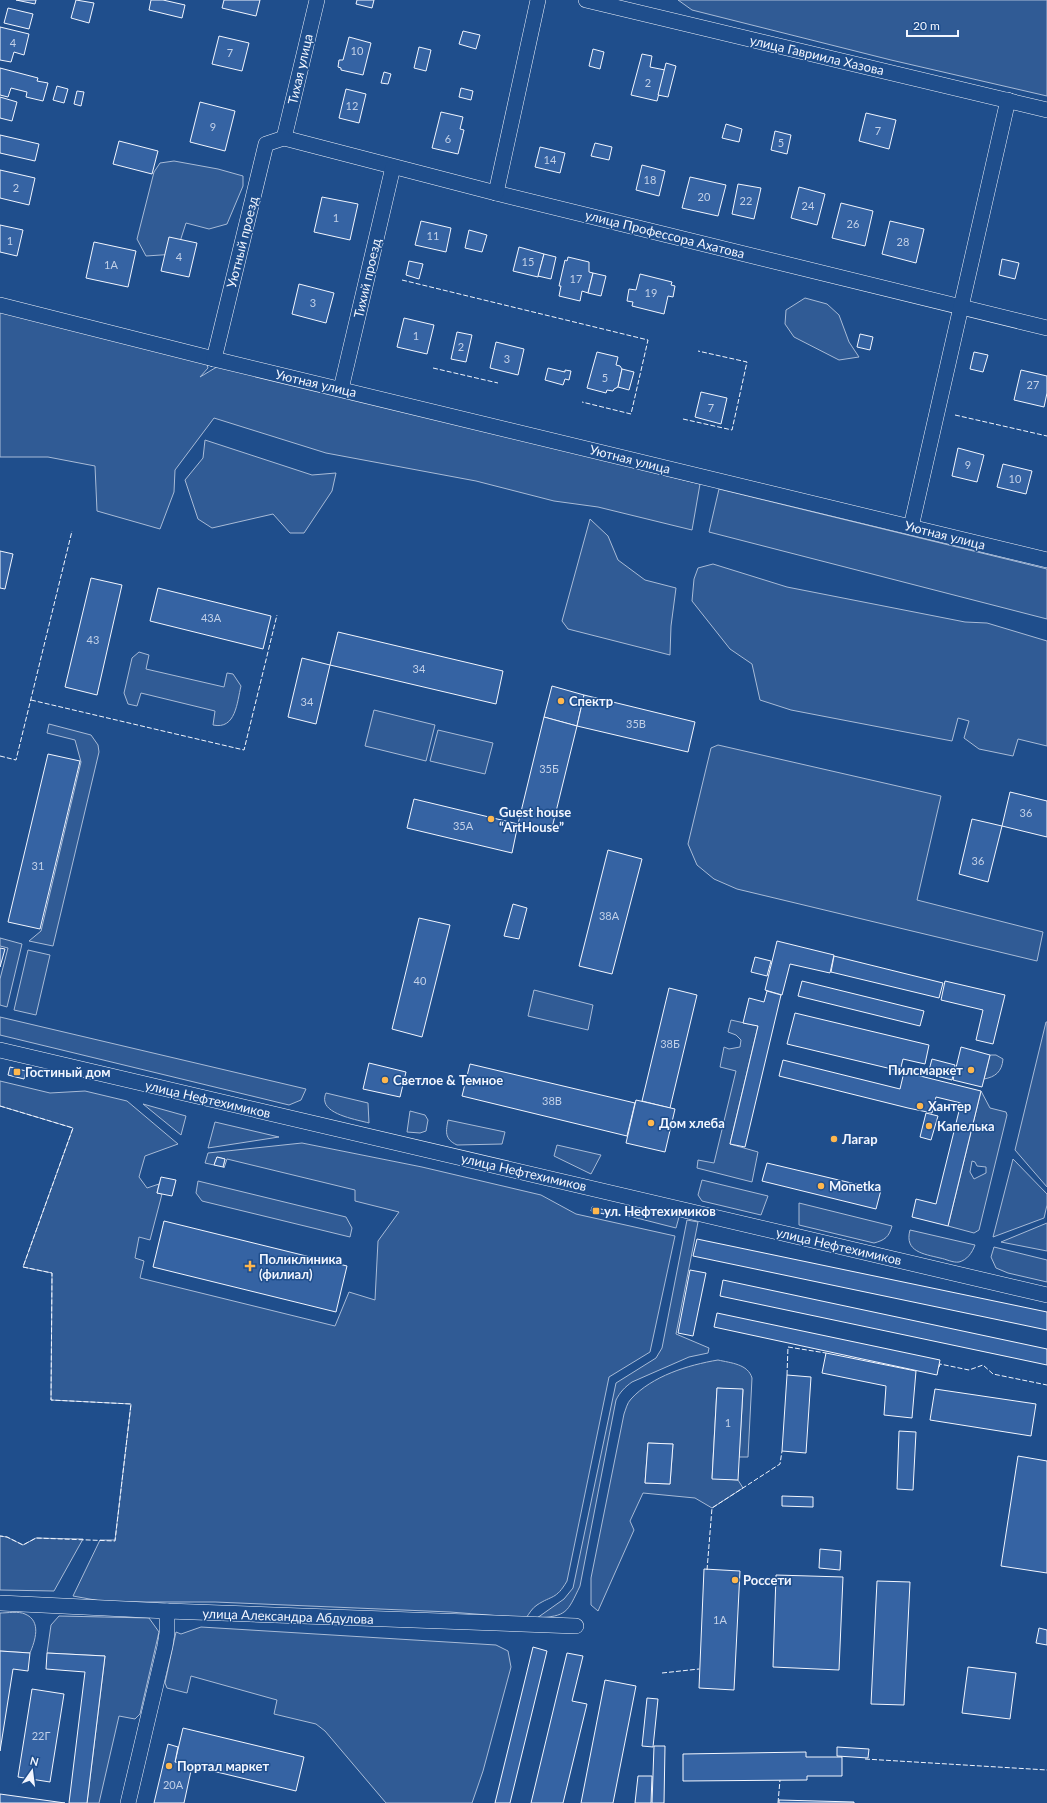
<svg xmlns="http://www.w3.org/2000/svg" width="1047" height="1803" font-family="Lato,sans-serif">
<rect width="100%" height="100%" fill="#1f4e8c"/>
<g fill="#305b95" stroke="#a8bbd7" fill-rule="evenodd">
<path d="M678,0H1047V96L891,60L692,10Z"/>
<path d="M174,161L218,169L243,176V186L227,224L209,229L186,223L176,254L146,256L137,239L154,172L160,163Z"/>
<path d="M805,298L827,304L839,315L849,342L859,357L839,360L794,337L785,324L786,310Z"/>
<path d="M0,300L203,349L208,368L200,377L220,365L700,484L692,530L598,507L554,501L476,481L326,453L214,418L175,470L174,492L160,529L97,511L95,466L48,457H0Z"/>
<path d="M205,440L312,475L336,473L332,491L304,533H290L273,514L212,528L198,519L185,480L203,458Z"/>
<path d="M719,489L1047,569V619L709,532Z"/>
<path d="M590,519L608,536L618,560L645,580L676,588L671,626L670,655L568,629L562,621Z"/>
<path d="M713,564L787,587L965,622L987,623L1047,641V746L1018,739L1013,756L979,749L964,738L969,721L958,718L952,741L791,710L760,700L752,664L730,649L692,601L694,579L698,568Z"/>
<path d="M139,652L149,655L146,669L224,687L227,673L233,674L241,686C237,702 236,730 213,725L215,711L141,693L137,706L128,704L124,693L132,658Z"/>
<path d="M374,710L435,725L426,761L365,746Z"/>
<path d="M49,724L91,735L98,745L99,752L53,946L29,941L41,931L81,762L75,740L47,733Z"/>
<path d="M438,730L493,743L485,774L430,761Z"/>
<path d="M718,745L941,796L917,900L1043,932L1037,961L737,889L714,879L697,865L688,844L711,748Z"/>
<path d="M0,938L22,944L7,1007L0,1005V979L8,948L0,946Z"/>
<path d="M28,950L50,955L36,1015L14,1010Z"/>
<path d="M534,990L593,1005L588,1030L528,1016Z"/>
<path d="M0,1017L306,1089L301,1100L289,1105L0,1035Z"/>
<path d="M731,1020L758,1026L730,1144L758,1152L752,1182L697,1168L698,1160L714,1163L736,1071L720,1067L724,1047L729,1049L740,1047L741,1040L736,1035L728,1032Z"/>
<path d="M1046,1022H1047V1187L1015,1150Z"/>
<path d="M990,1055H996L1003,1059C1002,1072 995,1077 984,1079Z"/>
<path d="M0,1081L50,1093L85,1091L127,1101L178,1144L145,1156L139,1177L147,1188L159,1184L157,1193L162,1194L150,1240L139,1237L135,1258L144,1261L140,1278L335,1326L349,1292L375,1300L378,1241L399,1212L355,1201V1190L227,1159L224,1168L223,1167L225,1159L217,1157L214,1165L205,1163L208,1153L302,1143L422,1167L541,1195L576,1214L675,1236L650,1352L609,1377L567,1581C556,1600 552,1595 537,1605C532,1608 529,1614 526,1618L450,1612L215,1602H106L73,1596L100,1540H115L131,1404L51,1400L52,1273L23,1267L73,1128L0,1106Z"/>
<path d="M981,1091L990,1108L1006,1112L1007,1115L979,1230L974,1233L948,1226ZM972,1161L975,1162L977,1166L986,1167V1173L974,1179L970,1172Z"/>
<path d="M326,1093L368,1103L369,1123C358,1120 328,1115 325,1102C324,1099 325,1095 326,1093Z"/>
<path d="M143,1104L186,1116L181,1135Z"/>
<path d="M410,1111L425,1115L428,1120L426,1131L420,1133L407,1132Z"/>
<path d="M448,1120L505,1132L502,1144L457,1145C444,1139 446,1131 448,1120Z"/>
<path d="M215,1122L279,1137L208,1148Z"/>
<path d="M557,1145L601,1155L591,1174L554,1156Z"/>
<path d="M1013,1159L1047,1194V1205L1044,1218L993,1237Z"/>
<path d="M702,1180L768,1196L761,1215L702,1201L698,1195Z"/>
<path d="M198,1181L346,1217L352,1228L350,1237L202,1201L196,1193Z"/>
<path d="M799,1203L892,1226C889,1237 885,1240 874,1243L799,1225Z"/>
<path d="M660,1213L679,1217L676,1228L625,1215Z"/>
<path d="M687,1220L698,1222L676,1334L709,1348L708,1353L689,1357L632,1382C625,1387 620,1392 616,1400L580,1586C567,1613 567,1616 537,1618L564,1599L573,1588L616,1383L656,1358L662,1348Z"/>
<path d="M1047,1223V1251L1001,1242Z"/>
<path d="M910,1230L975,1245C972,1253 967,1260 959,1262C953,1263 946,1259 940,1258C924,1254 904,1252 910,1230Z"/>
<path d="M994,1247L1047,1260V1282L1008,1273L996,1268L991,1257Z"/>
<path d="M718,1360C731,1363 748,1364 752,1378L748,1457H739L743,1390L717,1388L712,1478L738,1480L743,1488L712,1508L695,1498L643,1493L630,1521L634,1530L598,1611L591,1605V1578L624,1414C626,1409 627,1403 631,1399C652,1376 688,1365 718,1360ZM648,1443L673,1444L670,1484L645,1483Z"/>
<path d="M0,1536L7,1537L23,1545L36,1538L83,1539L54,1591L0,1590Z"/>
<path d="M0,1613C7,1613 19,1611 25,1614C42,1621 35,1641 30,1653L0,1651Z"/>
<path d="M59,1616L149,1618L159,1632L140,1714L135,1719L119,1716L99,1803H87L105,1656L47,1653L51,1625Z"/>
<path d="M201,1627L496,1645L508,1651L511,1667L483,1771L472,1803H386L325,1731L316,1724L274,1714L277,1700L191,1676L187,1693L167,1688L165,1683L176,1632L181,1634Z"/>
</g>
<g fill="#3563a3" stroke="#f2f6ff">
<path d="M16,0H36L35,4Z"/>
<path d="M76,0L94,3L89,23L71,18Z"/>
<path d="M151,0H163L185,5L182,18L149,10Z"/>
<path d="M224,0H260L256,16L222,8Z"/>
<path d="M357,0H374L372,8L356,4Z"/>
<path d="M8,8L33,14L29,29L4,23Z"/>
<path d="M0,27L29,34L24,55L14,52L11,62L0,60Z"/>
<path d="M463,31L480,35L476,49L459,44Z"/>
<path d="M219,36L249,43L242,71L212,64Z"/>
<path d="M349,37L371,43L363,75L341,70V68L338,67L339,60H343Z"/>
<path d="M419,47L431,50L426,71L414,68Z"/>
<path d="M593,49L604,52L600,69L589,66Z"/>
<path d="M642,54L652,56L650,67L665,70L657,101L631,95Z"/>
<path d="M666,63L676,66L668,97L658,95Z"/>
<path d="M0,68L38,78L37,81L48,83L43,101L26,97L27,92L11,88L8,97L0,95Z"/>
<path d="M384,72L391,74L388,84L381,83Z"/>
<path d="M57,86L68,89L64,103L53,100Z"/>
<path d="M461,88L473,91L471,100L459,97Z"/>
<path d="M346,89L366,94L359,123L339,118Z"/>
<path d="M77,91L84,92L81,106L74,104Z"/>
<path d="M0,97L17,102L12,121L0,118Z"/>
<path d="M200,102L235,111L225,151L190,142Z"/>
<path d="M441,112L463,117L460,129L464,130L458,154L432,148Z"/>
<path d="M866,113L896,120L889,149L859,141Z"/>
<path d="M726,124L742,129L739,142L722,138Z"/>
<path d="M775,131L791,135L787,154L771,150Z"/>
<path d="M0,135L39,144L35,161L0,153Z"/>
<path d="M119,141L158,151L152,174L113,164Z"/>
<path d="M595,143L612,147L609,160L591,156Z"/>
<path d="M540,147L565,153L560,173L535,167Z"/>
<path d="M642,165L665,171L659,196L636,190Z"/>
<path d="M0,170L35,178L29,205L0,198Z"/>
<path d="M690,177L726,185L718,216L682,208Z"/>
<path d="M738,184L761,188L754,219L732,214Z"/>
<path d="M799,187L825,194L817,225L791,218Z"/>
<path d="M322,197L358,204L350,240L314,232Z"/>
<path d="M841,203L873,211L865,246L832,238Z"/>
<path d="M421,221L451,228L446,252L415,245Z"/>
<path d="M890,221L924,229L916,263L882,254Z"/>
<path d="M0,225L23,230L17,256L0,252Z"/>
<path d="M469,230L487,235L482,252L465,248Z"/>
<path d="M169,237L197,243L189,277L161,271Z"/>
<path d="M94,242L136,251L128,287L86,278Z"/>
<path d="M519,247L544,254L538,277L513,271Z"/>
<path d="M544,254L556,257L551,279L538,276Z"/>
<path d="M568,257L589,262V272L593,273L588,293L582,291L580,301L559,296L561,286H559L565,260L567,261Z"/>
<path d="M1002,259L1019,263L1015,279L999,275Z"/>
<path d="M409,261L423,264L419,279L406,275Z"/>
<path d="M593,273L606,276L601,296L588,293Z"/>
<path d="M640,274L672,282L671,285L675,286L673,297L668,296L664,314L632,306L633,302L627,301L629,289L636,290Z"/>
<path d="M299,284L334,293L326,323L292,314Z"/>
<path d="M404,318L434,325L427,354L397,347Z"/>
<path d="M457,332L472,335L466,362L451,359Z"/>
<path d="M860,334L873,337L870,350L857,347Z"/>
<path d="M496,342L524,349L518,375L490,368Z"/>
<path d="M597,352L618,357L616,365L620,366L622,369L618,387L614,389L613,391L607,390L606,393L587,388Z"/>
<path d="M974,352L988,355L983,372L970,369Z"/>
<path d="M548,368L565,372V370L571,371L569,380L565,379L563,385L545,380Z"/>
<path d="M622,369L634,372L629,390L618,387Z"/>
<path d="M1021,370L1047,376V393L1044,407L1014,400Z"/>
<path d="M701,392L727,398L721,424L695,417Z"/>
<path d="M958,448L984,455L977,482L952,476Z"/>
<path d="M1003,464L1032,471L1026,494L997,487Z"/>
<path d="M0,551L13,554L5,589L0,588Z"/>
<path d="M91,578L122,585L97,695L65,687Z"/>
<path d="M158,588L271,616L263,649L150,621Z"/>
<path d="M338,632L503,671L496,704L330,665Z"/>
<path d="M302,658L330,665L316,724L288,717Z"/>
<path d="M552,686L584,695L577,726L544,717Z"/>
<path d="M584,695L695,722L688,752L577,726Z"/>
<path d="M544,717L577,726L551,832L518,824Z"/>
<path d="M48,754L80,761L40,929L8,922Z"/>
<path d="M1010,792L1047,801V837L1002,826Z"/>
<path d="M414,799L518,824L512,853L407,828Z"/>
<path d="M972,819L1002,826L988,882L959,874Z"/>
<path d="M608,850L642,859L612,974L579,966Z"/>
<path d="M513,904L527,908L519,939L504,936Z"/>
<path d="M419,918L450,925L422,1037L392,1029Z"/>
<path d="M777,941L834,955L830,973L790,964L782,995L765,990Z"/>
<path d="M0,948L5,949L0,967Z"/>
<path d="M834,956L943,983L939,998L831,972Z"/>
<path d="M755,957L771,961L767,976L751,972Z"/>
<path d="M802,981L924,1011L920,1026L798,996Z"/>
<path d="M945,981L1005,995L993,1044L976,1040L983,1010L941,1000Z"/>
<path d="M669,988L697,995L670,1108L642,1101Z"/>
<path d="M767,991L781,995L745,1147L730,1144L758,1026L743,1023L749,998L764,1002Z"/>
<path d="M795,1013L929,1045L925,1064L903,1059L900,1071L787,1044Z"/>
<path d="M961,1047L990,1055L982,1087L953,1080Z"/>
<path d="M932,1059L955,1065L952,1080L928,1074Z"/>
<path d="M783,1060L900,1089L904,1072L981,1091L948,1226L912,1217L916,1199L936,1204L961,1103L936,1097L932,1113L908,1108L779,1076Z"/>
<path d="M369,1063L406,1072L400,1097L363,1089Z"/>
<path d="M470,1064L635,1103L627,1136L462,1096Z"/>
<path d="M10,1067L26,1071L24,1079L8,1075Z"/>
<path d="M636,1100L675,1109L665,1152L626,1143Z"/>
<path d="M926,1113L938,1116L931,1140L920,1137Z"/>
<path d="M217,1157L225,1159L223,1167L214,1165Z"/>
<path d="M767,1163L881,1190L876,1209L762,1181Z"/>
<path d="M161,1177L176,1180L172,1196L157,1193Z"/>
<path d="M592,1207L605,1210L604,1214L591,1211Z"/>
<path d="M164,1221L347,1266L336,1312L153,1267Z"/>
<path d="M697,1239L1047,1312V1330L693,1256Z"/>
<path d="M690,1270L706,1273L693,1336L678,1333Z"/>
<path d="M723,1280L1047,1349V1365L720,1296Z"/>
<path d="M717,1313L940,1360L937,1375L714,1327Z"/>
<path d="M826,1353L916,1371L912,1418L884,1415L886,1386L822,1373Z"/>
<path d="M787,1375L811,1377L806,1453L782,1451Z"/>
<path d="M717,1388L743,1389L738,1480L712,1479Z"/>
<path d="M935,1389L1036,1404L1031,1436L930,1420Z"/>
<path d="M899,1431L916,1432L913,1490L897,1489Z"/>
<path d="M648,1443L673,1444L670,1484L645,1483Z"/>
<path d="M1018,1456L1047,1461V1573L1001,1566Z"/>
<path d="M782,1496L813,1497V1507L782,1506Z"/>
<path d="M820,1549L841,1551L840,1570L819,1568Z"/>
<path d="M704,1569L740,1571L734,1690L699,1688Z"/>
<path d="M776,1575L843,1577L839,1670L773,1667Z"/>
<path d="M877,1581L910,1582L904,1705L871,1704Z"/>
<path d="M1039,1628L1047,1630V1645L1036,1643Z"/>
<path d="M533,1647L547,1651L510,1803H495Z"/>
<path d="M0,1651L30,1653L28,1671L13,1669L0,1751Z"/>
<path d="M47,1653L105,1656L87,1803H69L85,1672L46,1669Z"/>
<path d="M567,1653L583,1656L572,1701L587,1704L563,1803H531Z"/>
<path d="M968,1667L1016,1673L1010,1719L962,1713Z"/>
<path d="M605,1680L636,1686L613,1803H581Z"/>
<path d="M32,1689L64,1694L50,1782L18,1777Z"/>
<path d="M647,1698L658,1699L653,1747L642,1746Z"/>
<path d="M183,1728L304,1757L296,1791L175,1762Z"/>
<path d="M168,1744L178,1747L175,1762L192,1766L184,1803H154Z"/>
<path d="M654,1746H665L664,1803H652Z"/>
<path d="M837,1747L869,1749L868,1758L837,1756Z"/>
<path d="M806,1752V1757H842V1776H807V1780L683,1781V1754Z"/>
<path d="M638,1776H652L651,1803H635Z"/>
<path d="M0,1794L65,1803H0Z"/>
<path d="M779,1800L854,1802V1803H779Z"/>
</g>
<g fill="none" stroke-linecap="round" stroke-linejoin="round">
<g stroke="#f2f6ff" stroke-width="16">
<g id="minor">
<path d="M586,0L1047,110"/>
<path d="M284,138L496,193L1047,328"/>
<path d="M284,138L317,0"/>
<path d="M496,193L538,0"/>
<path d="M0,305L214,359L1047,560"/>
<path d="M214,359L266,144L284,138"/>
<path d="M341,389L393,167"/>
<path d="M911,527L1008,100"/>
<path d="M0,1050L1047,1295"/>
<path d="M0,1603L167,1611L576,1626"/>
<path d="M128,1803L165,1646L167,1633V1611"/>
</g>
</g>
<use href="#minor" stroke="#1f4e8c" stroke-width="15"/>
<g stroke="#f2f6ff" stroke-width="1" stroke-dasharray="5 2" stroke-linecap="butt">
<path d="M402,280L648,340L631,414L582,402"/>
<path d="M433,368L498,383"/>
<path d="M955,415L1047,436"/>
<path d="M683,419L732,430L747,362L698,351"/>
<path d="M31,700L244,750L277,615"/>
<path d="M0,756L16,760L72,531"/>
<path d="M0,1106L73,1128L23,1267L52,1273L51,1400L131,1404L115,1541L36,1538L23,1545L7,1537L0,1536"/>
<path d="M939,1367L940,1364L969,1370L983,1365L993,1374L1047,1385"/>
<path d="M787,1375L788,1347L826,1353"/>
<path d="M707,1570L712,1508L780,1464L782,1451"/>
<path d="M662,1673L699,1669"/>
<path d="M865,1759L1047,1770"/>
<path d="M778,1803L780,1780"/>
</g>
</g>
<g fill="#ffb74d" stroke="#1f4e8c" stroke-width="1.5">
<circle cx="561" cy="701" r="4"/>
<circle cx="491" cy="819" r="4"/>
<circle cx="971" cy="1070" r="4"/>
<rect x="13" y="1068" width="8" height="8" rx="2"/>
<circle cx="385" cy="1080" r="4"/>
<circle cx="920" cy="1106" r="4"/>
<circle cx="651" cy="1123" r="4"/>
<circle cx="929" cy="1126" r="4"/>
<circle cx="834" cy="1139" r="4"/>
<circle cx="821" cy="1186" r="4"/>
<rect x="592" y="1207" width="8" height="8" rx="2"/>
<path d="M248 1260h4v4h4v4h-4v4h-4v-4h-4v-4h4z"/>
<circle cx="735" cy="1580" r="4"/>
<circle cx="169" cy="1766" r="4"/>
</g>
<g text-anchor="middle" stroke-width="3" stroke-linejoin="round" paint-order="stroke">
<g font-size="11" fill="#c3d1e8">
<text x="13" y="47">4</text>
<text x="357" y="55">10</text>
<text x="230" y="57">7</text>
<text x="648" y="87">2</text>
<text x="352" y="110">12</text>
<text x="213" y="131">9</text>
<text x="878" y="135">7</text>
<text x="448" y="143">6</text>
<text x="781" y="147">5</text>
<text x="550" y="164">14</text>
<text x="650" y="184">18</text>
<text x="16" y="192">2</text>
<text x="704" y="201">20</text>
<text x="746" y="205">22</text>
<text x="808" y="210">24</text>
<text x="336" y="222">1</text>
<text x="853" y="228">26</text>
<text x="433" y="240">11</text>
<text x="10" y="245">1</text>
<text x="903" y="246">28</text>
<text x="179" y="261">4</text>
<text x="528" y="266">15</text>
<text x="111" y="269">1А</text>
<text x="576" y="283">17</text>
<text x="651" y="297">19</text>
<text x="313" y="307">3</text>
<text x="416" y="340">1</text>
<text x="461" y="351">2</text>
<text x="507" y="363">3</text>
<text x="605" y="382">5</text>
<text x="1033" y="389">27</text>
<text x="711" y="412">7</text>
<text x="968" y="469">9</text>
<text x="1015" y="483">10</text>
<text x="211" y="622">43А</text>
<text x="93" y="644">43</text>
<text x="419" y="673">34</text>
<text x="307" y="706">34</text>
<text x="636" y="728">35В</text>
<text x="549" y="773">35Б</text>
<text x="1026" y="817">36</text>
<text x="463" y="830">35А</text>
<text x="978" y="865">36</text>
<text x="38" y="870">31</text>
<text x="609" y="920">38А</text>
<text x="420" y="985">40</text>
<text x="670" y="1048">38Б</text>
<text x="552" y="1105">38В</text>
<text x="728" y="1427">1</text>
<text x="720" y="1624">1А</text>
<text x="41" y="1740">22Г</text>
<text x="173" y="1789">20А</text>
</g>
<g font-size="13" fill="#f2f6ff" stroke="#1f4e8c">
<text transform="translate(817 55) rotate(13)" y="5">улица Гавриила Хазова</text>
<text transform="translate(300 69) rotate(-77)" y="5">Тихая улица</text>
<text transform="translate(665 234) rotate(14)" y="5">улица Профессора Ахатова</text>
<text transform="translate(242 242) rotate(-76)" y="5">Уютный проезд</text>
<text transform="translate(367 278) rotate(-77)" y="5">Тихий проезд</text>
<text transform="translate(316 383) rotate(13)" y="5">Уютная улица</text>
<text transform="translate(630 459) rotate(14)" y="5">Уютная улица</text>
<text transform="translate(945 535) rotate(14)" y="5">Уютная улица</text>
<text transform="translate(208 1099) rotate(13)" y="5">улица Нефтехимиков</text>
<text transform="translate(524 1172) rotate(13)" y="5">улица Нефтехимиков</text>
<text transform="translate(839 1246) rotate(13)" y="5">улица Нефтехимиков</text>
<text transform="translate(288 1616) rotate(2)" y="5">улица Александра Абдулова</text>
</g>
<g font-size="13" font-weight="bold" fill="#f2f6ff" stroke="#1f4e8c" text-anchor="start">
<text x="569" y="706">Спектр</text>
<text x="499" y="817">Guest house<tspan x="499" dy="15">“ArtHouse”</tspan></text>
<text x="963" y="1075" text-anchor="end">Пилсмаркет</text>
<text x="25" y="1077">Гостиный дом</text>
<text x="393" y="1085">Светлое &amp; Темное</text>
<text x="928" y="1111">Хантер</text>
<text x="659" y="1128">Дом хлеба</text>
<text x="937" y="1131">Капелька</text>
<text x="842" y="1144">Лагар</text>
<text x="829" y="1191">Monetka</text>
<text x="604" y="1216">ул. Нефтехимиков</text>
<text x="259" y="1264">Поликлиника<tspan x="259" dy="15">(филиал)</tspan></text>
<text x="743" y="1585">Россети</text>
<text x="177" y="1771">Портал маркет</text>
</g>
</g>
<g transform="translate(32 1771) rotate(14)" stroke="#1f4e8c" stroke-width="3" paint-order="stroke">
<path d="M0-3L7 15L0 10L-7 15Z" fill="#f2f6ff"/>
<text y="-6" font-size="11" font-weight="bold" text-anchor="middle" fill="#f2f6ff">N</text>
</g>
<path d="M907 30v6h51v-6" fill="none" stroke="#f2f6ff" stroke-width="2"/>
<text x="913" y="30" font-size="12" fill="#f2f6ff" stroke="#1f4e8c" stroke-width="3" paint-order="stroke">20 m</text>
</svg>
